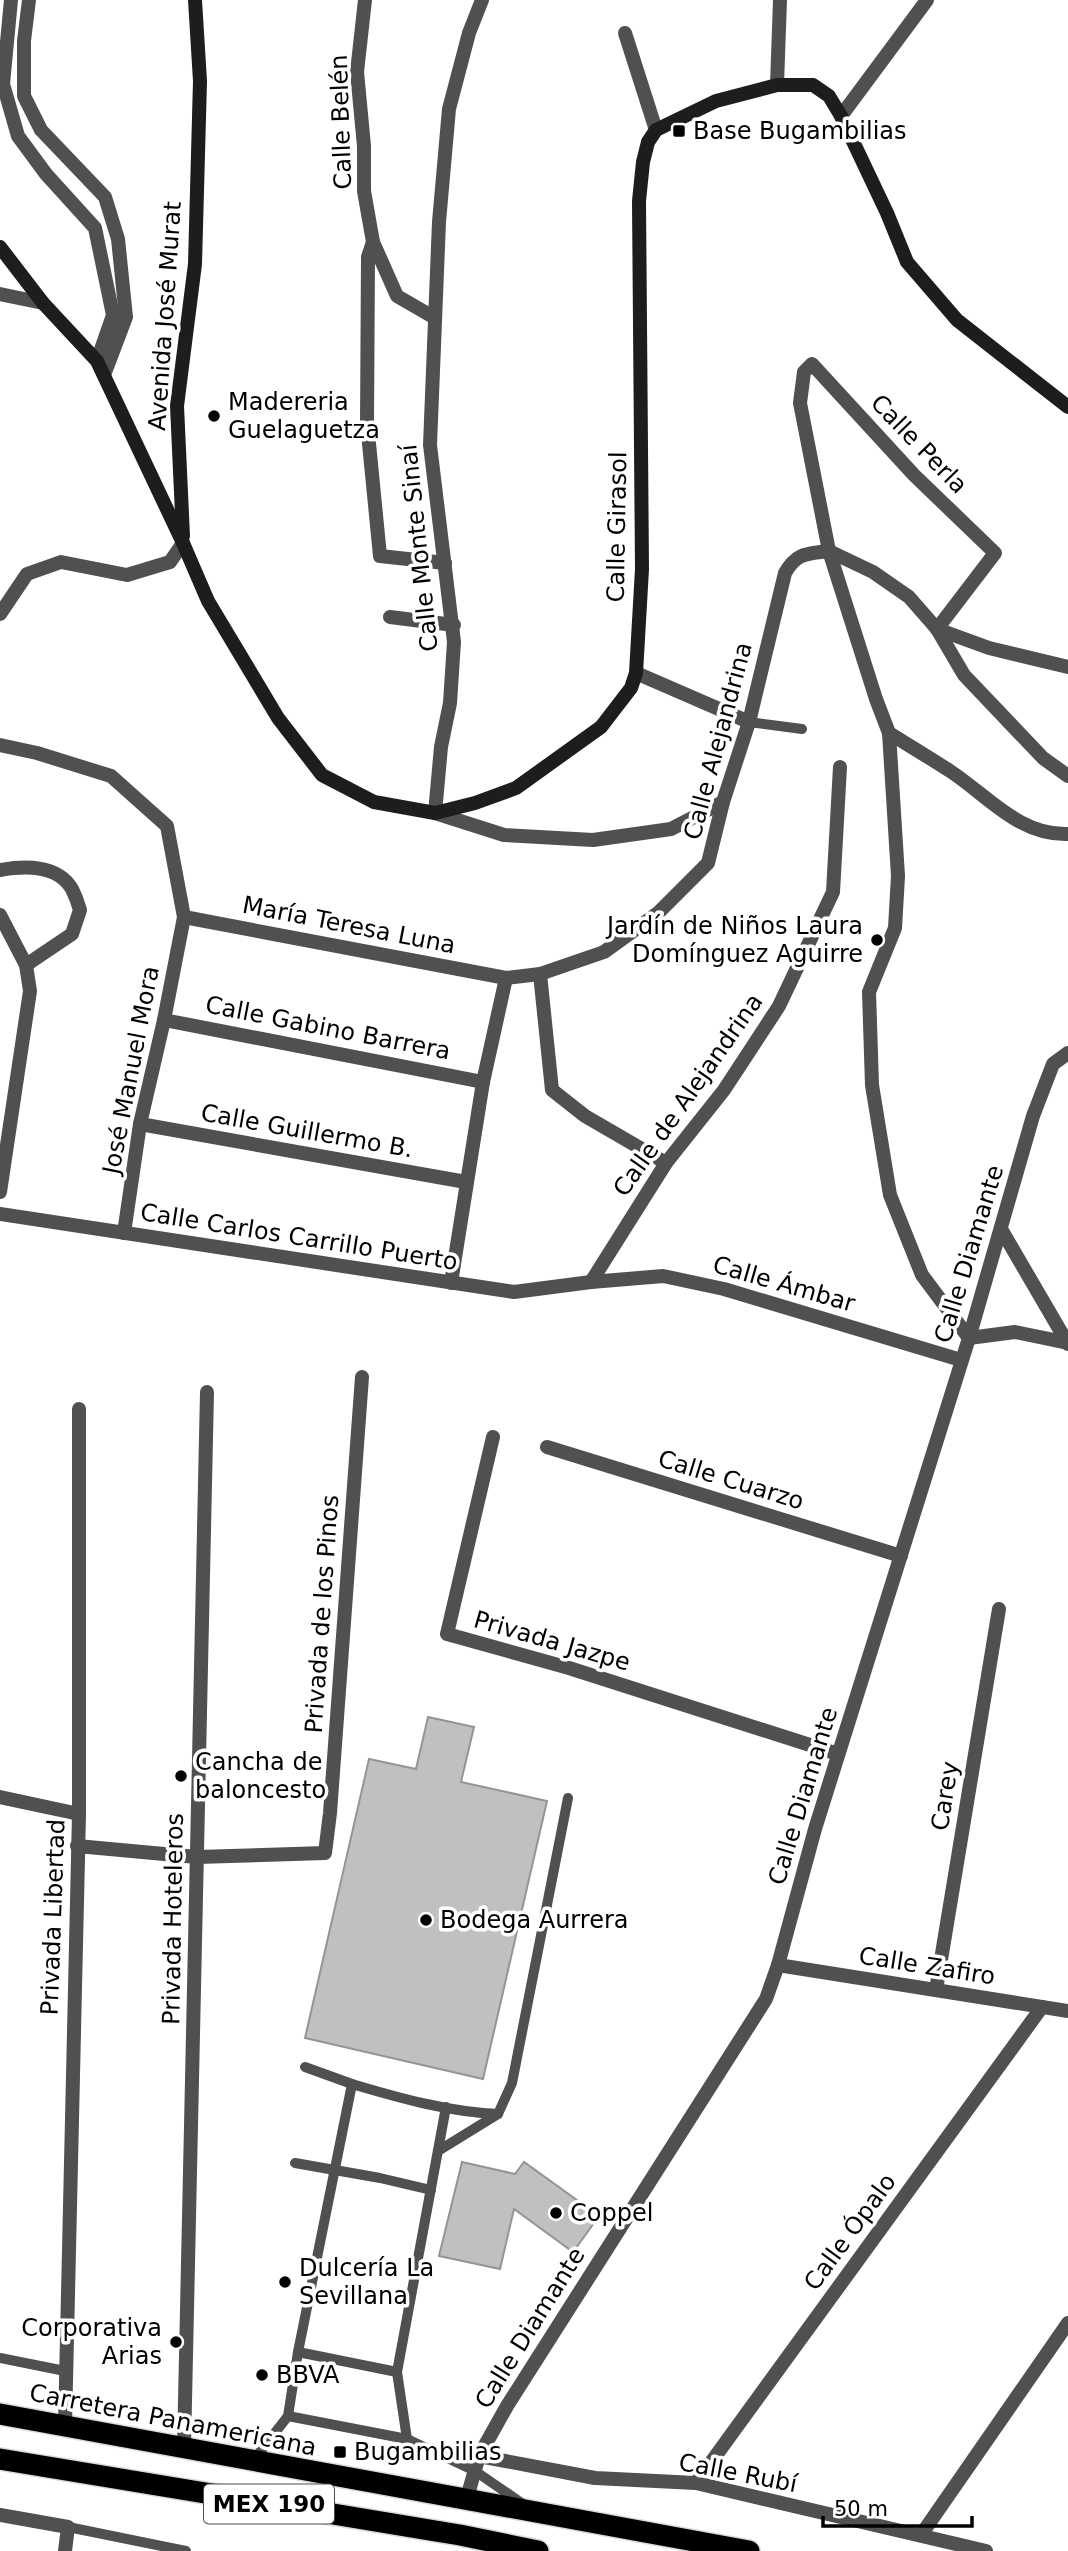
<svg xmlns="http://www.w3.org/2000/svg" width="1068" height="2551" font-family="'DejaVu Sans',sans-serif">
<rect width="100%" height="100%" fill="#fff"/>
<g fill="#c0c0c0" stroke="#949494" stroke-width="2">
<path d="M428,1717L474,1727L461,1782L547,1801L483,2079L305,2038L369,1759L416,1769Z"/>
<path d="M462,2162L515,2174L524,2162L599,2216L573,2252L514,2209L500,2269L439,2256Z"/>
</g>
<g fill="none" stroke-linecap="round" stroke-linejoin="round">
<g stroke="#dbdbdb" stroke-width="24">
<g id="highway">
<path d="M0,2414L749,2551"/>
<path d="M0,2459L460,2535L538,2551"/>
</g>
</g>
<g stroke="#505050" stroke-width="10">
<path d="M749,722L802,729"/>
<path d="M305,2067L352,2084"/>
<path d="M438,2151L498,2114"/>
<path d="M295,2163L380,2178L431,2190"/>
<path d="M298,2352L397,2372L446,2107"/>
<path d="M0,2358L65,2371"/>
<path d="M397,2372L407,2439"/>
<path d="M288,2416L407,2439L475,2471L523,2504"/>
<path d="M253,2461L288,2416L298,2352L352,2084C399,2098 449,2112 498,2114L512,2083L568,1798"/>
<path d="M68,2527L186,2551"/>
</g>
<g stroke="#505050" stroke-width="14">
<path d="M11,0L3,84L18,136L46,174L95,228L113,315L97,361"/>
<path d="M29,0L24,41V96L41,130L105,197L118,239L126,317L104,375"/>
<path d="M365,0L357,72L364,146V191L373,242L397,296L435,318"/>
<path d="M482,0L469,33L449,109L439,222L430,445L454,642L450,703L441,747L435,813L504,835L593,840L671,829L723,802"/>
<path d="M625,33L656,130"/>
<path d="M777,85L780,0"/>
<path d="M841,116L927,0"/>
<path d="M373,242L368,257L367,423L380,556L445,563"/>
<path d="M0,294L43,303"/>
<path d="M829,551L873,572L909,597L937,629L964,675L1043,758L1068,776"/>
<path d="M0,614L27,574L61,562L127,575L170,562L183,543"/>
<path d="M390,617L454,625"/>
<path d="M937,629L995,553L914,475L812,364L804,372L800,403L829,551L876,699L889,733L898,876L895,928L869,992L872,1085L890,1195L922,1275L969,1338L1015,1332L1068,1343"/>
<path d="M937,629L989,648L1068,667"/>
<path d="M636,673L749,722"/>
<path d="M889,733C910,746 930,758 950,771C987,795 1019,836 1068,834"/>
<path d="M0,745L37,753L111,776L167,826L184,917L164,1020L140,1124L124,1233"/>
<path d="M0,870C24,866 57,864 72,889C75,895 78,903 80,910L72,934L26,965"/>
<path d="M0,915L26,965L30,991L0,1192"/>
<path d="M184,917L506,978L540,974L604,952L658,913L708,863L723,802L749,722L785,573C797,552 807,554 829,551"/>
<path d="M540,974L552,1090L585,1116L666,1163"/>
<path d="M164,1020L483,1082"/>
<path d="M140,1124L466,1182"/>
<path d="M0,1214L514,1292L591,1282L663,1276L724,1289L961,1360"/>
<path d="M1001,1229L1068,1344"/>
<path d="M591,1282L666,1163L724,1090L779,1006L833,892L840,767"/>
<path d="M451,1283L483,1082L506,978"/>
<path d="M493,1437L447,1634L569,1668L838,1754"/>
<path d="M547,1447L901,1556"/>
<path d="M0,1797L79,1814"/>
<path d="M77,1846L197,1857L325,1853L330,1813L362,1377"/>
<path d="M778,1965L1068,2011"/>
<path d="M936,1990L999,1609"/>
<path d="M65,2425L79,1814V1409"/>
<path d="M184,2447L207,1392"/>
<path d="M479,2456L595,2478L696,2483L986,2551"/>
<path d="M696,2483L1042,2007"/>
<path d="M466,2501L479,2456L507,2406L766,1999L778,1965L815,1829L969,1338L1033,1116L1053,1064L1068,1053"/>
<path d="M0,2515L68,2527L65,2551"/>
<path d="M921,2535L1068,2323"/>
</g>
<g stroke="#1d1d1d" stroke-width="14">
<path d="M0,247L43,303L97,361L183,543L208,601L278,718L322,775L374,802L435,813L475,803L516,788L601,727L631,688L636,673L642,569L639,201L643,162L648,142L656,130L716,101L777,85H813L829,96L841,116L887,213L907,262L957,320L1068,407"/>
<path d="M183,536L177,406L195,264L200,81L195,0"/>
</g>
<use href="#highway" stroke="#000" stroke-width="21"/>
</g>
<g fill="#000" stroke="#fff" stroke-width="2.5">
<rect x="672" y="124" width="14" height="14" rx="3.5"/>
<circle cx="214" cy="416" r="7"/>
<circle cx="877" cy="940" r="7"/>
<circle cx="181" cy="1776" r="7"/>
<circle cx="426" cy="1920" r="7"/>
<circle cx="556" cy="2213" r="7"/>
<circle cx="285" cy="2282" r="7"/>
<circle cx="176" cy="2342" r="7"/>
<circle cx="262" cy="2375" r="7"/>
<rect x="333" y="2445" width="14" height="14" rx="3.5"/>
</g>
<g text-anchor="middle" stroke-width="7" stroke-linejoin="round" paint-order="stroke">
<rect fill="#fff" stroke="#4c4c4c" stroke-width="2" x="204" y="2484.5" width="130" height="39" rx="5"/>
<g font-size="23" font-weight="bold" fill="#000">
<text x="269" y="2512">MEX 190</text>
</g>
<g font-size="24" fill="#000" stroke="#fff">
<text transform="translate(341 122) rotate(-92)" y="8">Calle Belén</text>
<text transform="translate(165 316) rotate(-86)" y="8">Avenida José Murat</text>
<text transform="translate(919 444) rotate(46)" y="8">Calle Perla</text>
<text transform="translate(617 527) rotate(-89)" y="8">Calle Girasol</text>
<text transform="translate(419 548) rotate(-96)" y="8">Calle Monte Sinaí</text>
<text transform="translate(718 741) rotate(-75)" y="8">Calle Alejandrina</text>
<text transform="translate(349 925) rotate(11)" y="8">María Teresa Luna</text>
<text transform="translate(328 1028) rotate(11)" y="8">Calle Gabino Barrera</text>
<text transform="translate(131 1070) rotate(-79)" y="8">José Manuel Mora</text>
<text transform="translate(688 1095) rotate(-55)" y="8">Calle de Alejandrina</text>
<text transform="translate(307 1131) rotate(10)" y="8">Calle Guillermo B.</text>
<text transform="translate(299 1237) rotate(9)" y="8">Calle Carlos Carrillo Puerto</text>
<text transform="translate(969 1254) rotate(-73)" y="8">Calle Diamante</text>
<text transform="translate(784 1284) rotate(16)" y="8">Calle Ámbar</text>
<text transform="translate(731 1480) rotate(17)" y="8">Calle Cuarzo</text>
<text transform="translate(322 1614) rotate(-86)" y="8">Privada de los Pinos</text>
<text transform="translate(552 1641) rotate(16)" y="8">Privada Jazpe</text>
<text transform="translate(803 1796) rotate(-73)" y="8">Calle Diamante</text>
<text transform="translate(945 1796) rotate(-81)" y="8">Carey</text>
<text transform="translate(53 1917) rotate(-88)" y="8">Privada Libertad</text>
<text transform="translate(173 1919) rotate(-89)" y="8">Privada Hoteleros</text>
<text transform="translate(927 1966) rotate(9)" y="8">Calle Zafiro</text>
<text transform="translate(850 2232) rotate(-54)" y="8">Calle Ópalo</text>
<text transform="translate(530 2328) rotate(-58)" y="8">Calle Diamante</text>
<text transform="translate(173 2420) rotate(11)" y="8">Carretera Panamericana</text>
<text transform="translate(738 2473) rotate(11)" y="8">Calle Rubí</text>
</g>
<g font-size="24" fill="#000" stroke="#fff" text-anchor="start">
<text x="693" y="139">Base Bugambilias</text>
<text x="228" y="410">Madereria<tspan x="228" dy="28">Guelaguetza</tspan></text>
<text x="863" y="934" text-anchor="end">Jardín de Niños Laura<tspan x="863" dy="28">Domínguez Aguirre</tspan></text>
<text x="195" y="1770">Cancha de<tspan x="195" dy="28">baloncesto</tspan></text>
<text x="440" y="1928">Bodega Aurrera</text>
<text x="570" y="2221">Coppel</text>
<text x="299" y="2276">Dulcería La<tspan x="299" dy="28">Sevillana</tspan></text>
<text x="162" y="2336" text-anchor="end">Corporativa<tspan x="162" dy="28">Arias</tspan></text>
<text x="276" y="2383">BBVA</text>
<text x="354" y="2460">Bugambilias</text>
</g>
</g>
<path d="M823 2516v10h149v-10" fill="none" stroke="#000000" stroke-width="3.5"/>
<text x="834" y="2516" font-size="21" fill="#000000" stroke="#ffffff" stroke-width="5" paint-order="stroke">50 m</text>
</svg>
